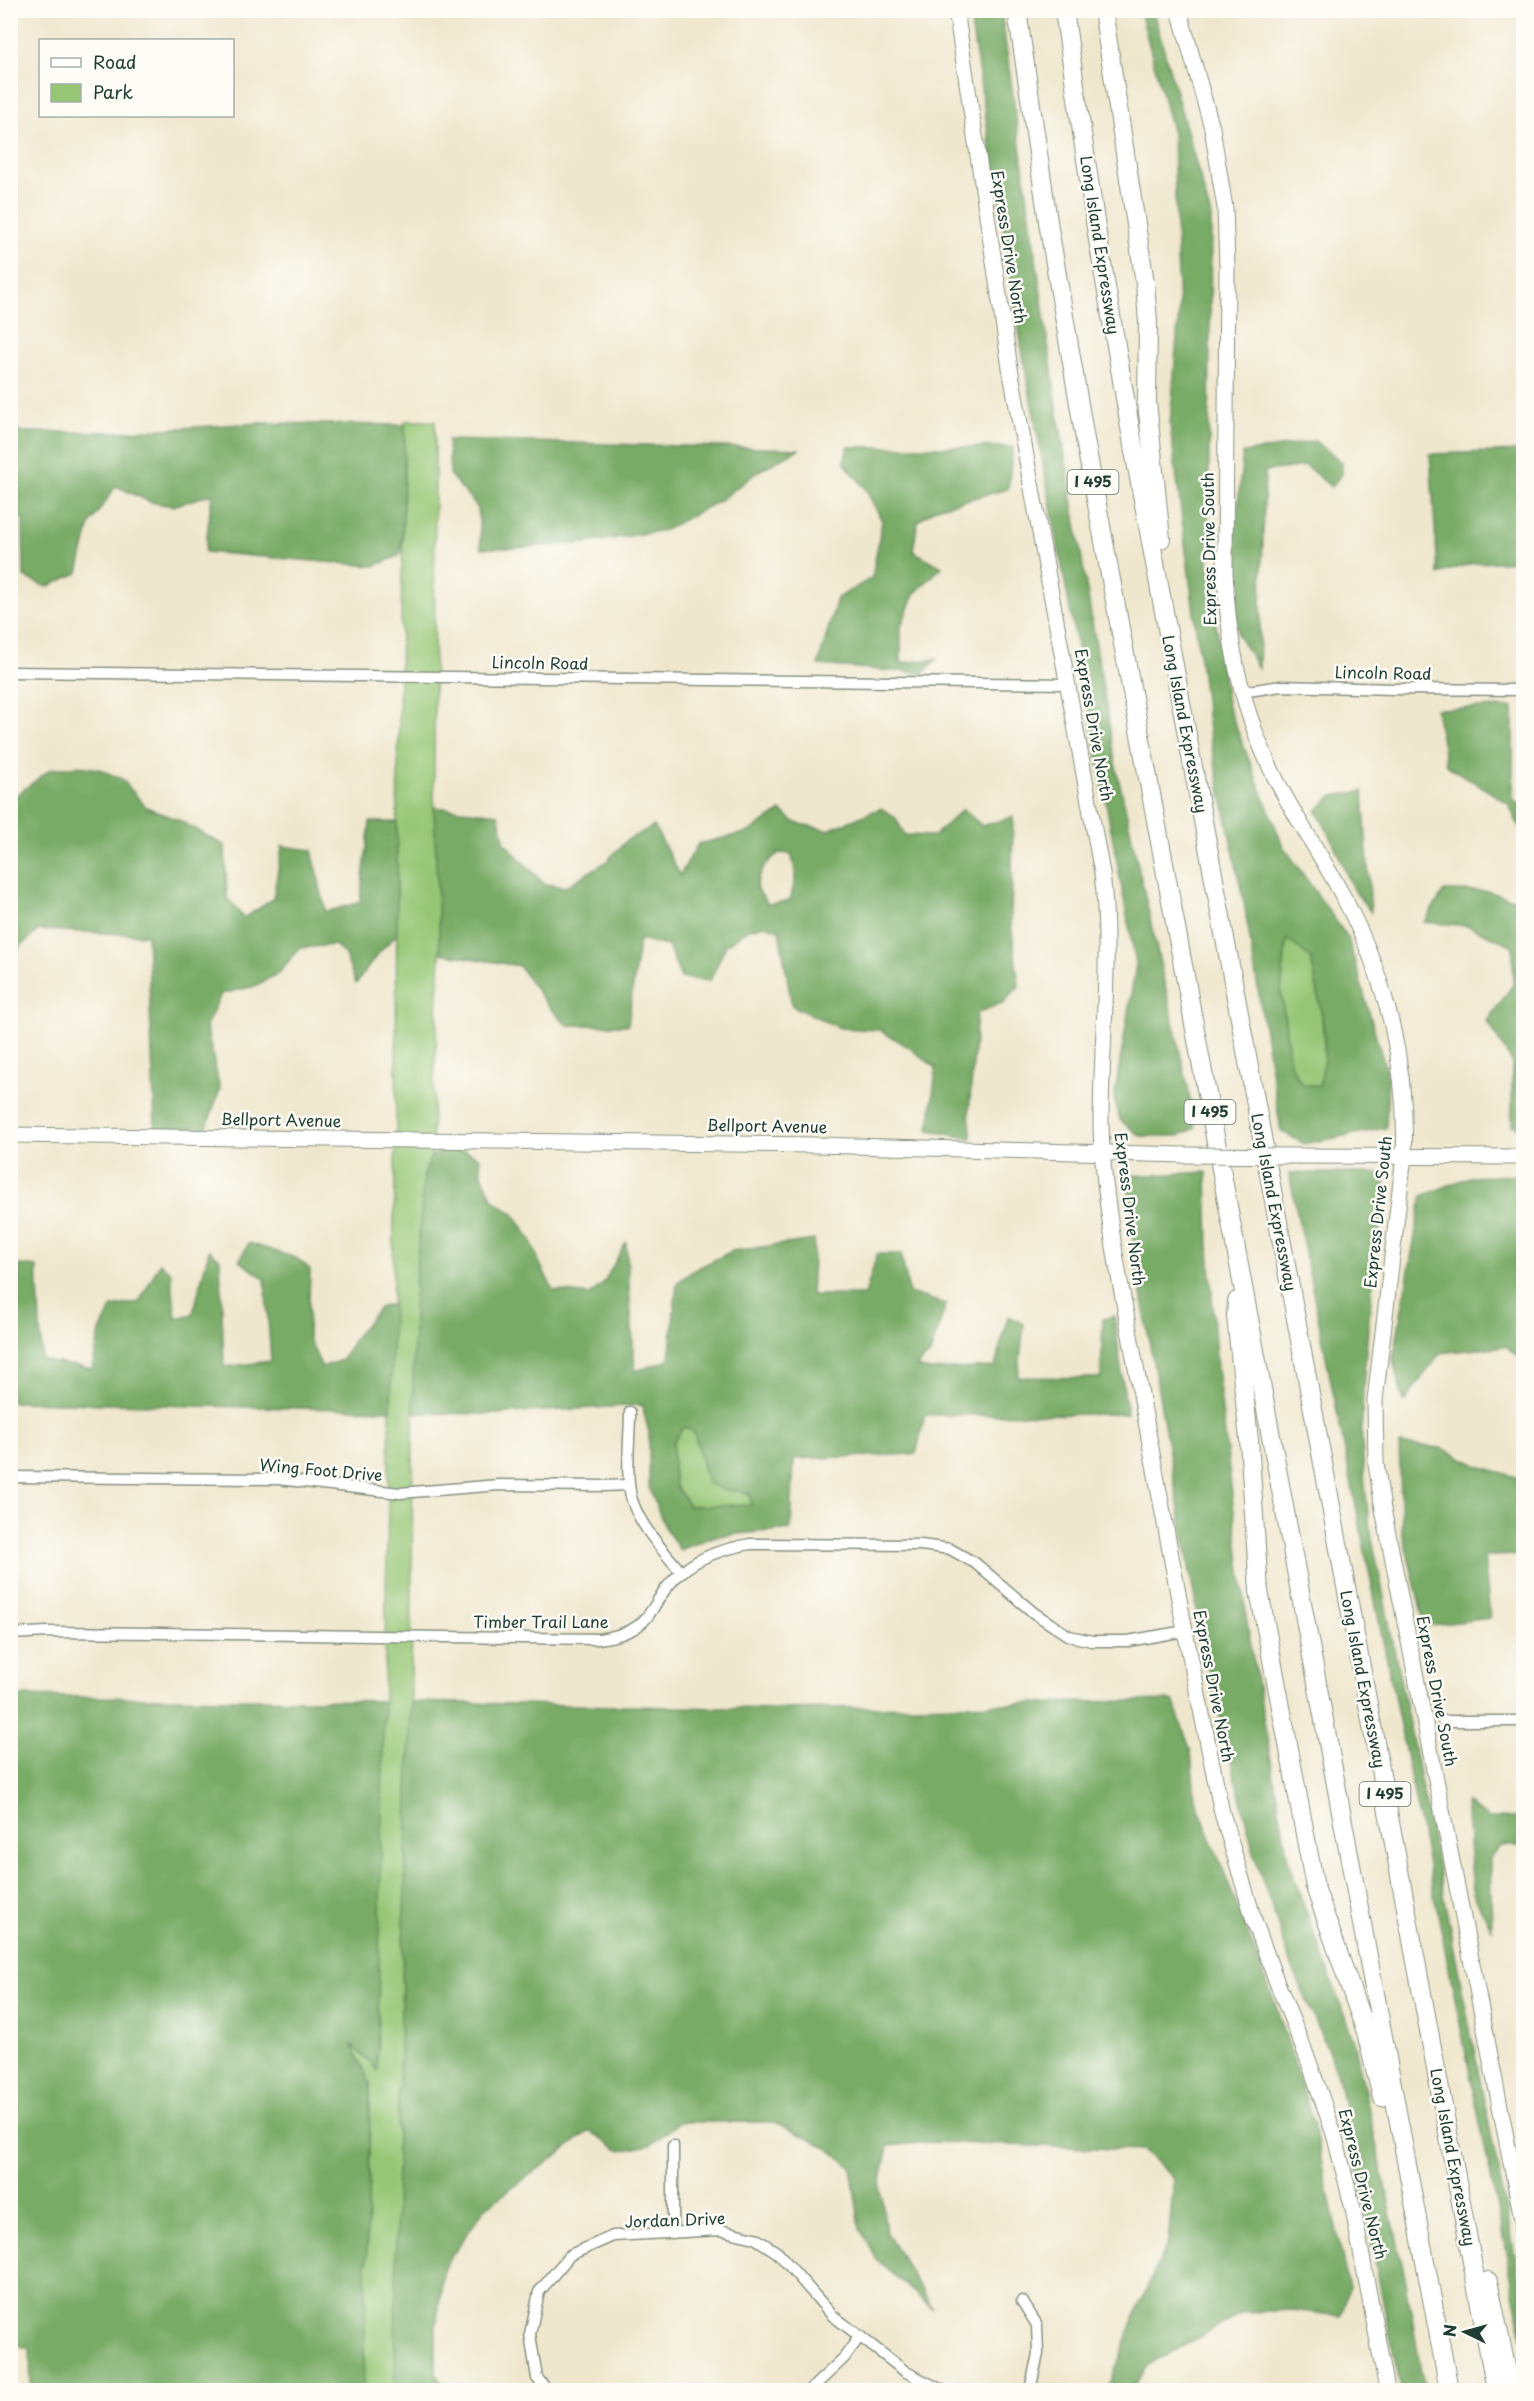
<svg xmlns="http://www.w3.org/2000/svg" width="1534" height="2401" font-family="'Playpen Sans',sans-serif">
<rect width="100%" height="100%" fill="#fdfcf7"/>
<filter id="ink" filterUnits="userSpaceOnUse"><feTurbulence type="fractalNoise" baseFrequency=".0167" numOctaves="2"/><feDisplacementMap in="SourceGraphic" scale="12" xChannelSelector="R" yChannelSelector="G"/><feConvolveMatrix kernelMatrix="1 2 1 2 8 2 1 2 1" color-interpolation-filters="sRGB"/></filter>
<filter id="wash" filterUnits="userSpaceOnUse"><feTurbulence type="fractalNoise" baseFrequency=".008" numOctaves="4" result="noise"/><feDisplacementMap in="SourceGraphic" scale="24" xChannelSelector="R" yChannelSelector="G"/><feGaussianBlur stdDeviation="1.35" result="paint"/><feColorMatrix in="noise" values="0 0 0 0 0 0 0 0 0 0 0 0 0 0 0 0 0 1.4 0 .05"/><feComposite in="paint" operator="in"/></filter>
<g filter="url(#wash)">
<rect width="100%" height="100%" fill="#efe7cd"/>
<g fill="#96c675" stroke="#5a8254" stroke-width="1.5">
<path d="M405,421H435L434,807L440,953L431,1156L424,1176L414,1300L411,1702L397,2140L395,2390H363L369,2167L370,2083L350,2042L376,2069L396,1127L397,822Z"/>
<path d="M1287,938L1311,958C1319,1001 1330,1043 1320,1086L1302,1084L1290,1064L1281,990Z"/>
<path d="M684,1426L694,1432L707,1482L721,1489L750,1493L751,1506H689L675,1485L673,1468V1442Z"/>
</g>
<g fill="#78ab66" stroke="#4c744d" stroke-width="1.5" fill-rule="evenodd">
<path d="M969,11H1001L1057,407L1116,767L1189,1092L1195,1128L1179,1136H1140L1120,1120L1114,1099L1136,964L1024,362Z"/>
<path d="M1140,11H1153L1211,216L1208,562L1227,704L1283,846L1348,938L1388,1078L1386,1128L1304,1144L1281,1131L1244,903L1210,739L1170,425L1179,311L1173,134ZM1287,939L1311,958C1319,1000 1332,1045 1319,1086L1302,1084L1290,1064L1281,990Z"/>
<path d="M259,423L405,425L402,542L399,556L374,566L205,552L212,494L173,506L150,502L116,486L90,524L78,573L47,587L24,577L23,520L11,504V432H116Z"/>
<path d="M448,440L799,449L762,469L720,500L665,530L586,543L513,548H481L478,508L450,475Z"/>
<path d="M1315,441L1342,462V474L1331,487L1306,466L1265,471L1259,669L1238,635L1233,552L1243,453Z"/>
<path d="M848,447H1013L1008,489L936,508L918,521L913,551L942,567L914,594L901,626V663L937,659L923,673L818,665L837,598L872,578L882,521L865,488L844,462Z"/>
<path d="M1523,451V570L1520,561L1473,563L1438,574L1430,454Z"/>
<path d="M1513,707V799L1523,807V835L1508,803L1446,765L1436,709Z"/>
<path d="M79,766L99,769L122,779L146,807L179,820L225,846L227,898L244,918L273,899L282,846L312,850L326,912L360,902L370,822H397V934L377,955L356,984L345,955L335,945L299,948L279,973L255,986L221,994L206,1026L220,1089L207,1127L155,1128L147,935L39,930L19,947L11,970L10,814L14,797L51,769Z"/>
<path d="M1363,791L1371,912L1353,889L1330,835L1316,811L1332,796Z"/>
<path d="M434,807L498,814L505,843L544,884L565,887L606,862L627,840L654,826L680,875L698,844L749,832L781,811L796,823L828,830L881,808L895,817L905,835L934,836L963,809L982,826L1013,817L1011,924L1019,986L1004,1002L977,1013L969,1113L972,1139L929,1130L936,1068L907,1046L880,1030L840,1028L792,1006L779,930L765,925L749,929L726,945L710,981L681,978L668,946L639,940L628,1025H567L548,1006L519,966L440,953ZM779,853L791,854C797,872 796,884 789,901L768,904L756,888C759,870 766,863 779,853Z"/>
<path d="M1444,891H1487L1523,902V1129L1512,1125V1062L1487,1021L1513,985V946L1468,926L1424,922Z"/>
<path d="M463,1150L480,1158L481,1172L493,1200L514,1214L531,1240L539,1262L553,1290L590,1295L604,1282L626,1242L635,1371L669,1360L677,1283L694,1270L732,1251L814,1240L811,1295H865L877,1254H901L909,1293L946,1304L930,1354L916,1367L930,1370L995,1367L1008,1316L1024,1324L1018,1377L1101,1378L1103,1319L1114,1316L1127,1414L925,1415L916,1454L794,1459L791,1529L715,1536L680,1550L665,1528L649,1487V1433L642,1405L495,1414L413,1413L414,1300L424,1176L431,1156L443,1151ZM684,1427L694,1432L707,1483L721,1489L750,1493L751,1505L689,1506L675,1485L673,1468V1442Z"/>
<path d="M1207,1172L1209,1246L1216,1359L1248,1629L1289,1865L1354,2041L1406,2282L1424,2390H1401L1337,2072L1290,1961L1256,1860L1205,1657L1135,1260L1128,1176Z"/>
<path d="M1289,1173H1386C1377,1252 1365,1333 1362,1413C1361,1450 1365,1487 1369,1523L1523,2295V2337Z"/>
<path d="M1523,1175V1362L1506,1346L1440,1353L1404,1402L1393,1360L1422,1196L1469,1177Z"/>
<path d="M249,1243L296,1258L310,1269L308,1338L322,1367L342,1360L356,1336L379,1308L393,1304L391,1410L11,1402V1339L17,1327L19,1265L37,1267L42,1360L92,1369L100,1331L112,1307L139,1302L160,1263L171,1273L176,1318L193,1314L209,1250L220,1259L224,1367L271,1361L265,1279L239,1261Z"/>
<path d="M1399,1444L1442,1448L1479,1466L1523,1479V1555L1484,1556L1490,1618L1425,1626L1402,1531Z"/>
<path d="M11,1696L384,1701L377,2070L351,2044L370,2083L369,2167L363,2390H31L30,2349L10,2342Z"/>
<path d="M1173,1700L1191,1752L1195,1798L1275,2003L1312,2118L1349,2288L1341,2316L1292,2310L1244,2312L1149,2365L1130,2390H1108L1138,2308L1168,2242L1174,2179L1143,2150L931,2142L888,2146L880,2185L886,2232L933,2309L877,2260L860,2228L851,2167L829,2149L775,2122H680L650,2145L620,2151L590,2131L485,2208L444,2267L436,2327V2373L444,2390H395L397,2140L411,1702L787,1709Z"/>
<path d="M1466,1803L1489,1818H1523V1846H1500L1490,1858L1492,1930L1473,1893Z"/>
</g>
</g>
<g filter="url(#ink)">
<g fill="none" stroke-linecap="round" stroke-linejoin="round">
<g stroke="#879280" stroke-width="13">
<g id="minor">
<path d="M10,672L1068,684"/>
<path d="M1242,692L1281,686L1394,689L1524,690"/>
<path d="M630,1412C630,1435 625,1479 632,1500C641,1528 663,1550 681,1572"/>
<path d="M10,1477L278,1479L400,1493L499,1485L603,1486L629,1485"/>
<path d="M10,1634L47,1632L159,1633L599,1639C661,1630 644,1603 682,1572C702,1555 725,1549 750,1544L921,1545L950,1549L975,1563L1034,1613L1069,1636L1092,1641H1128L1185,1631"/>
<path d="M1443,1721H1524"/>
<path d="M673,2146V2233"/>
<path d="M1022,2301L1037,2325L1038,2354L1030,2390"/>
<path d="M547,2390L537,2378L530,2334L539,2292L570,2255L613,2236L720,2230L755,2238L778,2253L832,2315L906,2372L942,2390"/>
<path d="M810,2390L844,2358L860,2336"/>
</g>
</g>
<g stroke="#879280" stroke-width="17">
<g id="secondary">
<path d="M956,10L1010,368L1102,873C1112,956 1101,1041 1101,1125C1102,1174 1110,1223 1118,1271L1185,1631L1222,1813L1254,1920L1274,1975L1309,2062L1334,2134L1353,2209L1387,2390"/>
<path d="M1179,10L1212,128L1225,208L1227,266L1225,571C1227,635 1239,697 1265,756C1287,807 1321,853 1346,902C1387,980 1408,1068 1404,1156L1375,1400L1376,1463L1383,1509L1524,2229"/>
<path d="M10,1135L816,1145L1184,1155"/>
<path d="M1301,1156L1524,1157"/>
</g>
</g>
<g stroke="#879280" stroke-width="20">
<g id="motorway">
<path d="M1017,10L1049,228L1087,451L1449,2390"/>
<path d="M1064,10L1096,228L1134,451L1496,2390"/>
<path d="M1103,10L1145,283L1148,322L1147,402L1161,539"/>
<path d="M1237,1301L1236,1316L1249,1440L1259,1591L1315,1887L1366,2032L1382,2097"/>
<path d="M1488,2281L1511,2390"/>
</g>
</g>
<use href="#minor" stroke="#fff" stroke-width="10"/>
<use href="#secondary" stroke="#fff" stroke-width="15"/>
<use href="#motorway" stroke="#fff" stroke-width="18"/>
<g stroke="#879280" stroke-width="17" stroke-linecap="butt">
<path id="secondary-bridge" d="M1184,1155L1301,1156"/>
</g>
<use href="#secondary-bridge" stroke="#fff" stroke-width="15"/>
</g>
</g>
<g text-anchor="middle" stroke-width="5" stroke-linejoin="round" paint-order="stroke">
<g fill="#fdfcf7" stroke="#62766e" stroke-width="1.5">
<rect x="1067.5" y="470" width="51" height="24" rx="4.5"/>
<rect x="1184.5" y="1100" width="51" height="24" rx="4.5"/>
<rect x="1359.5" y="1782" width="51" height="24" rx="4.5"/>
</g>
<g font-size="15" font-weight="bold" fill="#1f3d34">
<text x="1093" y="487">I 495</text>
<text x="1210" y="1117">I 495</text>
<text x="1385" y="1799">I 495</text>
</g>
<g font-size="16" fill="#1f3d34" stroke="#fdfcf7">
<text transform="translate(1100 245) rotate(81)" y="6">Long Island Expressway</text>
<text transform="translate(1009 247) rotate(81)" y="6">Express Drive North</text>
<text transform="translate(1209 549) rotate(-91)" y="6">Express Drive South</text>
<text transform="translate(540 663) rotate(1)" y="6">Lincoln Road</text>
<text transform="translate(1383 673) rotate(1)" y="6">Lincoln Road</text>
<text transform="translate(1185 724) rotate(79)" y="6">Long Island Expressway</text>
<text transform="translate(1094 725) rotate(80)" y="6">Express Drive North</text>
<text transform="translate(281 1120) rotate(1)" y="6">Bellport Avenue</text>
<text transform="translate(767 1126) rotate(1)" y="6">Bellport Avenue</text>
<text transform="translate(1274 1202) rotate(79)" y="6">Long Island Expressway</text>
<text transform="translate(1130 1209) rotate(83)" y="6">Express Drive North</text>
<text transform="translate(1378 1212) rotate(-84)" y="6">Express Drive South</text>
<text transform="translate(321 1470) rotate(5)" y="6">Wing Foot Drive</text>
<text x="541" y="1628">Timber Trail Lane</text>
<text transform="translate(1363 1679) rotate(79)" y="6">Long Island Expressway</text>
<text transform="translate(1214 1686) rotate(79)" y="6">Express Drive North</text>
<text transform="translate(1437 1691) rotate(79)" y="6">Express Drive South</text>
<text transform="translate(1453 2157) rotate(79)" y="6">Long Island Expressway</text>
<text transform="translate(1363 2184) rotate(76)" y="6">Express Drive North</text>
<text transform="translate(675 2220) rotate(-2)" y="6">Jordan Drive</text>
</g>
</g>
<rect width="1534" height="2401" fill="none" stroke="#fdfcf7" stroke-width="36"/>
<rect x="39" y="39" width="195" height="78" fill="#fdfcf7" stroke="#a4b0a9" stroke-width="1.5"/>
<rect x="51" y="58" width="30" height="9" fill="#ffffff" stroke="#a4b0a9" stroke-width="1.5"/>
<text x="93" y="69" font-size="18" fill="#1f3d34">Road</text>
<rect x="51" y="84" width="30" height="18" fill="#96c675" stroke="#a4b0a9" stroke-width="1.5"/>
<text x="93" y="99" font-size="18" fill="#1f3d34">Park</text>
<g transform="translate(1465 2332) rotate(275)" stroke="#fdfcf7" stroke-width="4.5" paint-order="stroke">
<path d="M0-4.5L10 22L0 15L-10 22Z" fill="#1f3d34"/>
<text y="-9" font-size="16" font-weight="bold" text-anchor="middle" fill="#1f3d34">N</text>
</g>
</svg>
